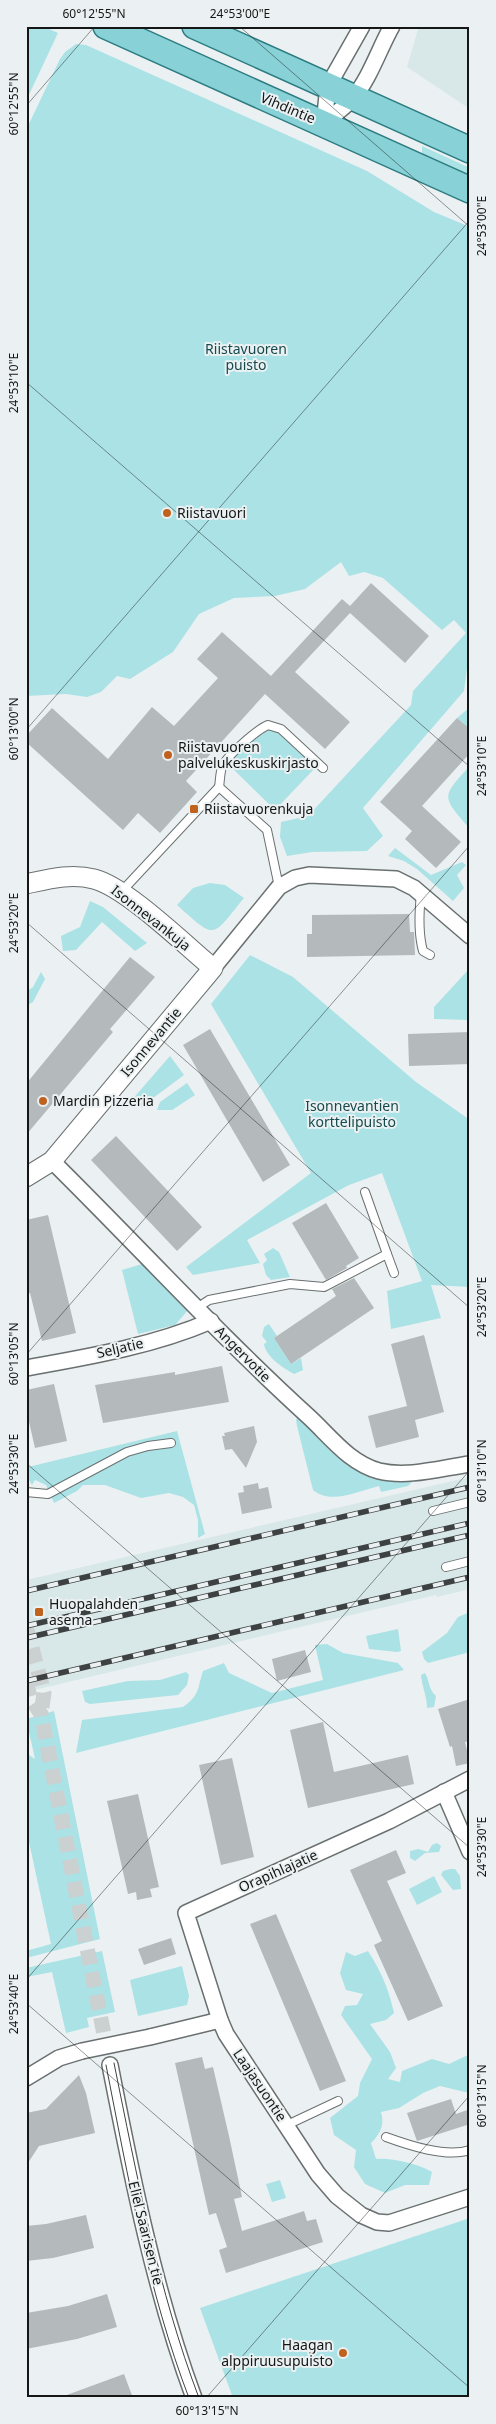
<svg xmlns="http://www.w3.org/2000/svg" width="496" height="2424" font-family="'Noto Sans',sans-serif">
<rect width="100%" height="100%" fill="#ebf1f2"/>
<g fill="#d8e7e8">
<path d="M419,26H470V109L407,67Z"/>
<path d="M470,1477V1589L437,1597L436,1595L26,1692V1580Z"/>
</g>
<g fill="#abe2e5">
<path d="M26,26H43L58,33L26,101Z"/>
<path d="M76,44L86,45L367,171L434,212L470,227V665L467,668L464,691L363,808L383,836L367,851L312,852L287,856L280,837L281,822L308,816L411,705L413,691L466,633L454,620L442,630L383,578L364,572L349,576L341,562L305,589L275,596L234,598L199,614L173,652L130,679L117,676L101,692L87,697L66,694L26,696V130L60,59L65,52Z"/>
<path d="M422,146L470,168V179L422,157Z"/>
<path d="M470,707V729L457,718Z"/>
<path d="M271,729L283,735L316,767L275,810L228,764L261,732Z"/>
<path d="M470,766V829C442,796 440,798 470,766Z"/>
<path d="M395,848L431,875L462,862L466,865L457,875L464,888L453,901L417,869L404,861L388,856Z"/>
<path d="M210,883L225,885L244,898C211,938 217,941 177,905L193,888Z"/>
<path d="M90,901L103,907L147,943L135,951L102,922L76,950L63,951L61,936L80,927Z"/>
<path d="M250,955L293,977L416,1082L470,1120V1287L431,1285L441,1318L391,1329L387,1291L422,1281L382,1173L349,1185L247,1240L260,1263L193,1275L186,1267L311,1173L211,1004Z"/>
<path d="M470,968V1020L434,1019V1007Z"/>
<path d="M41,972L45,979L33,1002L26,1006V992L33,987Z"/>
<path d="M170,1056L184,1075L141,1107L130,1102Z"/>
<path d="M187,1083L195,1095L172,1110H157L160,1102Z"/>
<path d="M273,1248L279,1252L290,1277L271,1280L266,1275L263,1264L267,1260L264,1254Z"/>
<path d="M142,1264L188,1310L175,1325L138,1334L122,1270Z"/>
<path d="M269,1324L277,1336L274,1338L291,1364L301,1358L303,1370L294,1374C283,1368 266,1357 264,1344L267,1342L262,1336L264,1327Z"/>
<path d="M300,1418C336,1459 356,1480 413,1481L408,1486L381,1492L379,1486C359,1491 331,1505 313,1490L297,1426L296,1419Z"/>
<path d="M177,1431L205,1534L198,1538V1520L194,1505L183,1497L169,1493L141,1498L105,1485H83L77,1491L54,1503L46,1485L35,1480L32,1485L26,1475V1461L28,1467Z"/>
<path d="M470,1612V1652L428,1663L424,1659L422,1652L447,1633L458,1617Z"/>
<path d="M398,1629L401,1651L397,1652L369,1649L366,1636Z"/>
<path d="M327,1644L343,1653L398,1663L404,1670L76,1753L82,1720L183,1707C200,1695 197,1689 203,1671L224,1663L229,1673L272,1693L323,1680L315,1645Z"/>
<path d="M186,1672L189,1675L187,1685L178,1695L90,1704L85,1702L82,1691L128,1681L160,1680Z"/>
<path d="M425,1673C430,1681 428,1689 436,1696L434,1707L427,1708C427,1696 422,1687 421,1675Z"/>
<path d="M54,1711L100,1939L26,1958V1951L51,1944L26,1828V1753L35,1759L26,1719Z"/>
<path d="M437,1843L441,1846L439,1852L425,1853L415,1861L410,1858V1851L418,1849L428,1852L432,1845Z"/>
<path d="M450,1869H455L460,1876L461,1889L453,1890L441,1875L443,1871Z"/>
<path d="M434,1876L442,1892L417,1905L409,1889Z"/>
<path d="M102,1951L115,2012L87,2018L89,2027L66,2033L52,1972L26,1977V1968Z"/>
<path d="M368,1951C381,1971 389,1990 394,2013L386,2020L370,2024L390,2052L396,2068L388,2079L400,2082L402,2071L432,2059L449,2064L470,2054L469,2093L440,2086L423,2093L399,2108L381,2112C385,2125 380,2134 371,2143L376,2159C389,2157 420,2164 432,2172L429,2185H405L385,2193L365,2184L354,2167L356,2150L334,2135L330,2118L358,2096L360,2083L372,2059L341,2015L345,2006L357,2005L363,1994L346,1990L340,1973L346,1952L355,1956Z"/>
<path d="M182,1966L189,1996L187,2005L138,2016L130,1980Z"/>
<path d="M280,2180L286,2198L272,2202L266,2184Z"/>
<path d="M470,2218V2398H233L200,2308Z"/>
</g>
<g fill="#b4babb">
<path d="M371,583L429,636L405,663L350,613L295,672L350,722L325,749L265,694L186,781L197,792L160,833L138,813L123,830L26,742V736L52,708L108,759L152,707L174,726L218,678L197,659L222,632L271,676L342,599L350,606Z"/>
<path d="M457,718L470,729V753L422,806L461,842L436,868L405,839L412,831L380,802Z"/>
<path d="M409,914L410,932H414L415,955L307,957V934H312V915Z"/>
<path d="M130,957L155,977L110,1029L113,1032L26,1135V1084Z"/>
<path d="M210,1029L290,1165L263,1182L183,1045Z"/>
<path d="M470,1032V1064L409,1066L408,1034Z"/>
<path d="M116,1136L202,1227L177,1251L91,1160Z"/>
<path d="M326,1203L359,1258L346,1266L347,1268L326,1280L292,1223Z"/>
<path d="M48,1215L76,1333L42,1341L30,1293L26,1294V1220Z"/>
<path d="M354,1278L374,1308L291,1364L274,1338L336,1296L332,1289Z"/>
<path d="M424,1335L444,1412L415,1420L419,1437L376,1448L368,1416L407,1406L391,1344Z"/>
<path d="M222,1366L229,1402L103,1423L95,1385L175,1372V1375Z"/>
<path d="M54,1384L67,1441L35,1448L26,1409V1390Z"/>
<path d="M254,1426L257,1442L246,1468L232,1449L225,1450L222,1436H225L224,1433Z"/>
<path d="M258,1483L259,1489L268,1487L272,1508L242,1514L238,1493L244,1492L243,1486Z"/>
<path d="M305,1650L311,1672L277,1681L272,1659Z"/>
<path d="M470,1699V1741L465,1742L470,1763L456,1766L452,1746L450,1747L438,1709Z"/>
<path d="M323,1722L334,1772L408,1755L414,1784L308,1808L290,1730Z"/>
<path d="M232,1758L254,1857L221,1865L199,1765Z"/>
<path d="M138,1794L159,1887L150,1889L152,1897L137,1900L136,1892L128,1894L107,1801Z"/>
<path d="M396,1850L406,1873L387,1881L443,2006L408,2021L374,1945L382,1941L350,1870Z"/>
<path d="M276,1914L346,2081L320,2091L250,1924Z"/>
<path d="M171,1938L176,1954L144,1965L138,1949Z"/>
<path d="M202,2057L205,2069L213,2067L229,2136L242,2197L234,2199L242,2231L304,2211L307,2221L316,2219L323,2242L226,2273L219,2250L227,2247L216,2213L209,2215L175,2063Z"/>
<path d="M79,2075L86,2093L95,2133L39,2146L26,2166V2113L46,2109Z"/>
<path d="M451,2099L456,2114L470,2109V2124L417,2141L407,2113Z"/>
<path d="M86,2215L94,2248L53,2258L26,2261V2226L46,2224Z"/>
<path d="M107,2294L117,2327L77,2339L26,2349V2313L68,2306Z"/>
<path d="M124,2374L133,2398H65L64,2396Z"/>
</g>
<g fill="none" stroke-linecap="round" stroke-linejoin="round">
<g stroke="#cbd0d1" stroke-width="15" stroke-dasharray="15 8" stroke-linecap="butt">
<path d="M26,1626L44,1693L41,1714"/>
<path d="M26,1682L30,1697L41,1714L110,2065"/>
</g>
<g stroke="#6a7070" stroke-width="10">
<g id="service">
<path d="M219,787C220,781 220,773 222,767C226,756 258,729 268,725L281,729L323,768"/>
<path d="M122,891L219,787L267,830L279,887"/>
<path d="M421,894C419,913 418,933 423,951L430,955"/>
<path d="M387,1254L394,1273"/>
<path d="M197,1308L209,1300L290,1284L324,1287L387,1254L365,1192"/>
<path d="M26,1492L48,1494L127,1452L148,1446L171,1443"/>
<path d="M433,1511L470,1502"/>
<path d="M446,1567L470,1561"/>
<path d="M287,2125L338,2101"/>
<path d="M386,2137C408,2145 446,2158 470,2150"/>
</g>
</g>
<g stroke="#6a7070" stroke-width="18">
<g id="minor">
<path d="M324,124C333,115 345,107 353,98C370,78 379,49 392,26"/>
<path d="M324,124L328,86L362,26"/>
<path d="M213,968L279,887L295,878L309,875L396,879L414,888L470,936"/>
<path d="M52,1161C138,1246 219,1335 308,1416C330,1436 349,1463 379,1471C408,1478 441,1468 470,1464"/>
<path d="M26,1368C88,1357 153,1346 211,1321"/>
<path d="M470,1779L389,1821L186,1913L220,2020L226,2034L318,2174L337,2196L361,2215L377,2222L389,2223L470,2197"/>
<path d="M444,1792L470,1852"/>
<path d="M150,2037L220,2020"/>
<path d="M110,2065C132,2177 154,2290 194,2398"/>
<path d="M26,2078L59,2058L82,2051"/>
</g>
</g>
<g stroke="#6a7070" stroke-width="21">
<path id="tertiary" d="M26,884C49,879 71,873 94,879C126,887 185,945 213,968L52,1161L26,1177"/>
</g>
<g stroke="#2c7c81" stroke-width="28">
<g id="primary">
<path d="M106,26L470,190"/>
<path d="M195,26L470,150"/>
</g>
</g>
<use href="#service" stroke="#fff" stroke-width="8"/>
<use href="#minor" stroke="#fff" stroke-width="15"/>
<use href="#tertiary" stroke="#fff" stroke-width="19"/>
<use href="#primary" stroke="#88d1d6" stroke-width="25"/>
<g stroke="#3e4141" stroke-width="1">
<path d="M114,2063C137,2176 158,2290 199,2398"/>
<path d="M106,2065C128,2177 148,2291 189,2398"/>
</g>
<g stroke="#3e4141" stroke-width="5.5">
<g id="rail">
<path d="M26,1591L470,1487"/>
<path d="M26,1626L470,1523"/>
<path d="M26,1638L470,1535"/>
<path d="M26,1681L470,1577"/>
</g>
</g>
<use href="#rail" stroke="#ebf1f2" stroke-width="4" stroke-dasharray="11" stroke-linecap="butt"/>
<g stroke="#6a7070" stroke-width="18" stroke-linecap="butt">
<path id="minor-bridge" d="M82,2051L150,2037"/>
</g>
<use href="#minor-bridge" stroke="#fff" stroke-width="15"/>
</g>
<path fill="none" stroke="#151717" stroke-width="1" stroke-opacity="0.45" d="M239,26L470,227M26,106L95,26M26,382L470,767M26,730L470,220M26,922L470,1308M26,1355L470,845M26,1463L470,1848M26,1980L470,1470M26,2003L470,2388M206,2398L470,2095"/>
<g fill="#c1611e" stroke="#ebf1f2" stroke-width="2">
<circle cx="167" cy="513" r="5"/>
<circle cx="168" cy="755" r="5"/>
<rect x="189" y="804" width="10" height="10" rx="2.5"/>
<circle cx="43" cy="1101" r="5"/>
<rect x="34" y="1607" width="10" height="10" rx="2.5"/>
<circle cx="343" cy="2353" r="5"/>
</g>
<g text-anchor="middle" stroke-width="4" stroke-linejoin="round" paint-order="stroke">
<g font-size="14" fill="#151717" stroke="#ebf1f2">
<text transform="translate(288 108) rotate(23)" y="5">Vihdintie</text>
<text transform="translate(151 918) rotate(38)" y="5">Isonnevankuja</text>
<text transform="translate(151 1042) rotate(-50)" y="5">Isonnevantie</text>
<text transform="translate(120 1348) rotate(-13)" y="5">Seljatie</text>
<text transform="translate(243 1354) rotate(45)" y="5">Angervotie</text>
<text transform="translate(278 1871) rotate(-24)" y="5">Orapihlajatie</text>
<text transform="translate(260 2085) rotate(56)" y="5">Laajasuontie</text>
<text transform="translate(146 2233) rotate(76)" y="5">Eliel Saarisen tie</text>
</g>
<g font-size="14" fill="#154a4d" stroke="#ebf1f2">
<text x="246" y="354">Riistavuoren<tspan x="246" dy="16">puisto</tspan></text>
<text x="352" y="1111">Isonnevantien<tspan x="352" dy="16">korttelipuisto</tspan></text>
</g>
<g font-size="14" fill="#151717" stroke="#ebf1f2" text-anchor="start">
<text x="177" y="518">Riistavuori</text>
<text x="178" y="752">Riistavuoren<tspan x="178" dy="16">palvelukeskuskirjasto</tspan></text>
<text x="204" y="814">Riistavuorenkuja</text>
<text x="53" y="1106">Mardin Pizzeria</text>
<text x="49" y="1609">Huopalahden<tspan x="49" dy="16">asema</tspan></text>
<text x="333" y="2350" text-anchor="end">Haagan<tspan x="333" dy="16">alppiruusupuisto</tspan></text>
</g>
</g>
<rect width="496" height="2424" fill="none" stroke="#ebf1f2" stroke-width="55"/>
<rect x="28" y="28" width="440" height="2368" fill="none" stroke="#151717" stroke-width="2"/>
<g font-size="12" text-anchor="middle" fill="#151717">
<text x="94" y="18">60°12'55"N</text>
<text x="240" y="18">24°53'00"E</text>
<text transform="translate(14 104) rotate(-90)" y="4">60°12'55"N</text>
<text transform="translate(482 226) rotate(-90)" y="4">24°53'00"E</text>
<text transform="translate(14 383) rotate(-90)" y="4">24°53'10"E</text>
<text transform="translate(14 729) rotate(-90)" y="4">60°13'00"N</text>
<text transform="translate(482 766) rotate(-90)" y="4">24°53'10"E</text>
<text transform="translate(14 923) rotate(-90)" y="4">24°53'20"E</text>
<text transform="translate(482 1307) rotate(-90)" y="4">24°53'20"E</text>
<text transform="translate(14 1354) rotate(-90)" y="4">60°13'05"N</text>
<text transform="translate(14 1464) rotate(-90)" y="4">24°53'30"E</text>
<text transform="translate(482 1471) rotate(-90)" y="4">60°13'10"N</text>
<text transform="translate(482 1847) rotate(-90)" y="4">24°53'30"E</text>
<text transform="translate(14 2004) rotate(-90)" y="4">24°53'40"E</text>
<text transform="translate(482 2096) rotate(-90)" y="4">60°13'15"N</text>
<text x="207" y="2415">60°13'15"N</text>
</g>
</svg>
